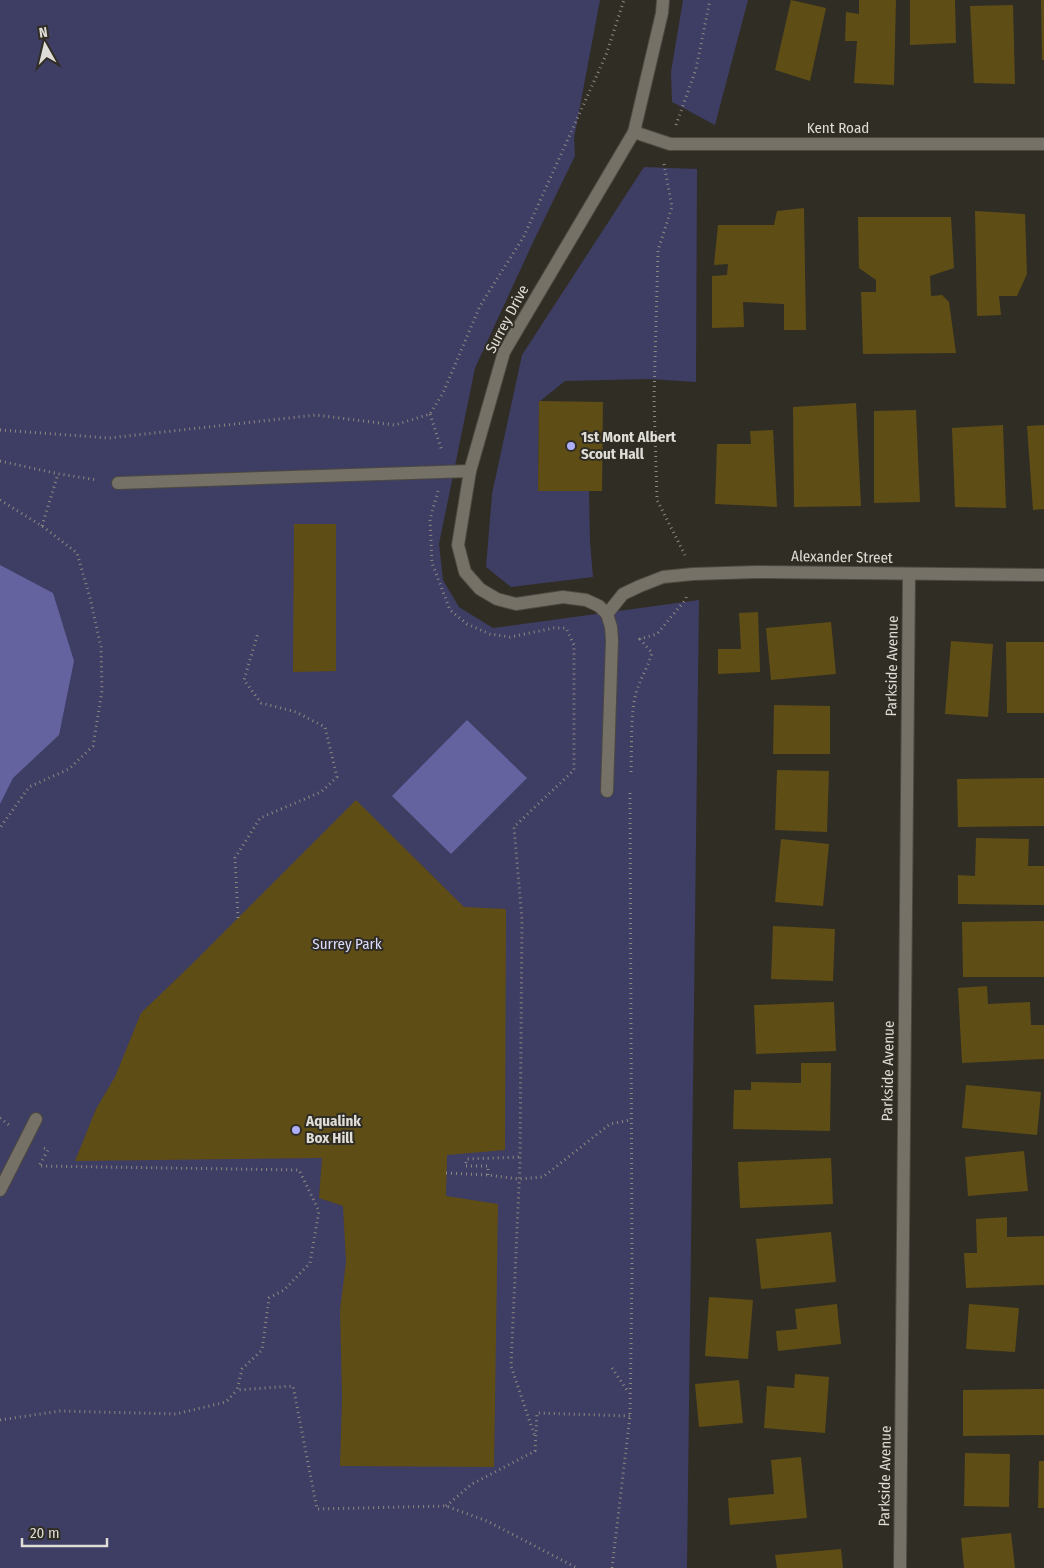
<svg xmlns="http://www.w3.org/2000/svg" width="1044" height="1568" font-family="'Fira Sans Condensed',sans-serif">
<rect width="100%" height="100%" fill="#302d24"/>
<g fill="#3e3d63">
<path d="M0,0H600L574,138L575,156L535,238L475,368L439,544L443,580L459,607L493,628L699,600L687,1568H0Z"/>
<path d="M683,0H748L715,125L672,102L671,72Z"/>
<path d="M644,167L697,169L696,382L649,379L565,381L539,402L538,491H589L590,542L593,577L511,587L486,567L492,494L522,355Z"/>
</g>
<g fill="#64639f">
<path d="M0,565L53,593L74,661L59,735L13,778L0,804Z"/>
<path d="M467,720L527,778L451,854L392,796Z"/>
</g>
<g fill="#5f4d16">
<path d="M791,0L826,8L810,81L775,70Z"/>
<path d="M859,0H896L894,85L854,83L857,41H845L846,12L859,14Z"/>
<path d="M910,0H955L956,43L910,45Z"/>
<path d="M1041,0H1044V60H1042Z"/>
<path d="M1013,5L1015,84L974,83L970,6Z"/>
<path d="M804,208L806,330H784V304L743,302L744,327L712,328V276L727,275L728,264L714,265L718,225H774L777,211Z"/>
<path d="M975,211L1025,214L1027,274L1017,296H999L1001,315L977,316Z"/>
<path d="M858,217H951L954,268L930,276L931,296L942,295L949,302L956,353L863,354L861,292H876V280L859,268Z"/>
<path d="M539,401L603,402L602,491H538Z"/>
<path d="M856,403L861,506L794,507L793,407Z"/>
<path d="M916,410L920,502L874,503V411Z"/>
<path d="M1003,425L1006,508L955,507L952,428Z"/>
<path d="M1044,425V509L1033,510L1027,426Z"/>
<path d="M773,430L777,507L715,504L717,444H751L750,431Z"/>
<path d="M294,524H336V671L293,672Z"/>
<path d="M758,612L760,672L718,674V649H741L739,613Z"/>
<path d="M831,622L836,674L771,680L766,628Z"/>
<path d="M951,641L993,644L988,717L945,714Z"/>
<path d="M1006,642H1044V713H1007Z"/>
<path d="M774,705L830,706V754H773Z"/>
<path d="M777,770L829,771L827,832L775,830Z"/>
<path d="M1044,778V826L958,827L957,779Z"/>
<path d="M356,800L464,907L506,909L505,1150L447,1155L446,1196L498,1204L494,1467L340,1466L342,1397L340,1310L346,1262L343,1206L319,1198L322,1158L75,1161L96,1109L115,1077L141,1013L193,963Z"/>
<path d="M976,838L1029,839L1028,866H1044V905L958,904V875L975,876Z"/>
<path d="M781,839L829,844L823,906L775,902Z"/>
<path d="M1044,921V977H963L962,922Z"/>
<path d="M773,926L835,929L833,981L771,979Z"/>
<path d="M987,986L988,1004L1030,1002L1031,1025H1044V1059L962,1063L958,988Z"/>
<path d="M834,1002L836,1051L756,1054L754,1005Z"/>
<path d="M801,1063H831L830,1131L733,1129L734,1090H751V1082L801,1083Z"/>
<path d="M966,1085L1041,1092L1037,1135L962,1128Z"/>
<path d="M1024,1151L1028,1191L968,1196L965,1157Z"/>
<path d="M831,1158L833,1204L740,1208L738,1162Z"/>
<path d="M1007,1217V1237L1044,1236V1285L966,1288L964,1253H977L976,1219Z"/>
<path d="M831,1232L836,1282L761,1289L756,1239Z"/>
<path d="M709,1297L753,1300L748,1359L705,1356Z"/>
<path d="M837,1304L841,1344L778,1351L776,1331L797,1329L795,1309Z"/>
<path d="M969,1304L1019,1308L1015,1352L966,1349Z"/>
<path d="M795,1374L829,1377L825,1433L764,1428L767,1386L794,1388Z"/>
<path d="M739,1380L743,1423L699,1427L695,1384Z"/>
<path d="M1044,1389V1435L963,1436V1390Z"/>
<path d="M965,1453L1010,1454L1009,1507L964,1506Z"/>
<path d="M801,1457L807,1518L730,1525L728,1498L774,1494L771,1460Z"/>
<path d="M1039,1461H1044V1508H1038Z"/>
<path d="M1011,1533L1015,1568H964L961,1538Z"/>
<path d="M841,1549L843,1568H777L775,1555Z"/>
</g>
<g fill="none" stroke-linecap="round" stroke-linejoin="round">
<g stroke="#4c4942" stroke-width="14">
<g id="minor">
<path d="M634,132L670,144H1044"/>
<path d="M118,483L470,471"/>
<path d="M607,614L623,594L640,586L663,577L693,574L756,572L1044,575"/>
<path d="M607,791L612,640L611,627L607,614L599,606L586,600L563,597L516,604L497,599L480,589L465,572L458,545L470,471L504,352L634,132L662,13L663,0"/>
<path d="M0,1190L36,1119"/>
<path d="M900,1568L909,574"/>
</g>
</g>
<g stroke="#8c8982" stroke-width="3" stroke-dasharray="1 4" stroke-linecap="butt">
<path d="M676,125L696,69L710,0"/>
<path d="M664,164L672,207L658,250L654,399L657,500L685,555"/>
<path d="M430,414L442,451"/>
<path d="M0,430L109,438L316,415L395,425L430,414L443,393L480,306L524,236L606,55L624,0"/>
<path d="M0,461L59,474L98,480"/>
<path d="M438,491L430,519L432,563L450,610L467,624L490,634L510,637L554,628H566L574,645V770L514,827L522,920L520,1163L511,1366L535,1437"/>
<path d="M0,500L42,526L77,553L90,598L101,647L102,691L93,746L69,769L29,787L0,828"/>
<path d="M42,526L58,474"/>
<path d="M631,772C632,749 630,714 636,693C640,679 648,667 652,653L640,639L657,634L686,599L687,594"/>
<path d="M238,918L235,858L260,818L321,792L337,777L325,727L296,712L261,703L244,680L258,633"/>
<path d="M0,1118L9,1125"/>
<path d="M44,1148L48,1150L39,1166L299,1170L319,1211L310,1263L284,1290L269,1298L262,1350L242,1369L237,1390L293,1386L317,1509L446,1506L487,1521L577,1568"/>
<path d="M446,1173L488,1175L519,1179L543,1177L610,1124L631,1120"/>
<path d="M488,1175V1166H465L467,1159L520,1157"/>
<path d="M612,1368L629,1393"/>
<path d="M0,1420L60,1411L176,1414L226,1402L237,1390"/>
<path d="M446,1506L472,1484L535,1451L537,1413L630,1416"/>
<path d="M612,1568L630,1416L632,1271L630,791"/>
</g>
<use href="#minor" stroke="#757167" stroke-width="12"/>
</g>
<g fill="#afaefa" stroke="#302d24" stroke-width="2">
<circle cx="571" cy="446" r="5"/>
<circle cx="296" cy="1130" r="5"/>
</g>
<g text-anchor="middle" stroke-width="4" stroke-linejoin="round" paint-order="stroke">
<g font-size="15" fill="#dfddd7" stroke="#302d24">
<text x="838" y="133">Kent Road</text>
<text transform="translate(507 319) rotate(-62)" y="5">Surrey Drive</text>
<text transform="translate(842 557) rotate(1)" y="5">Alexander Street</text>
<text transform="translate(892 666) rotate(-89)" y="5">Parkside Avenue</text>
<text transform="translate(888 1071) rotate(-89)" y="5">Parkside Avenue</text>
<text transform="translate(885 1476) rotate(-89)" y="5">Parkside Avenue</text>
</g>
<g font-size="15" font-weight="bold" fill="#dfddd7" stroke="#302d24" text-anchor="start">
<text x="581" y="442">1st Mont Albert<tspan x="581" dy="17">Scout Hall</tspan></text>
<text x="306" y="1126">Aqualink<tspan x="306" dy="17">Box Hill</tspan></text>
</g>
<g font-size="15" fill="#dadbff" stroke="#302d24">
<text x="347" y="949">Surrey Park</text>
</g>
</g>
<g transform="translate(45 45) rotate(352)" stroke="#302d24" stroke-width="4" paint-order="stroke">
<path d="M0-4L9 19L0 12L-9 19Z" fill="#dfddd7"/>
<text y="-8" font-size="14" font-weight="bold" text-anchor="middle" fill="#dfddd7">N</text>
</g>
<path d="M22 1538v8h85v-8" fill="none" stroke="#dfddd7" stroke-width="2.5"/>
<text x="30" y="1538" font-size="15" fill="#dfddd7" stroke="#302d24" stroke-width="4" paint-order="stroke">20 m</text>
</svg>
